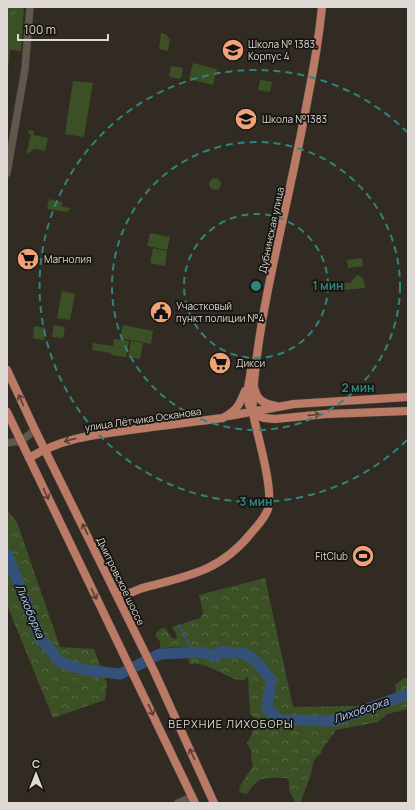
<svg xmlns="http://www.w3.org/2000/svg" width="415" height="810" font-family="Manrope,sans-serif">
<defs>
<pattern id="forest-crowns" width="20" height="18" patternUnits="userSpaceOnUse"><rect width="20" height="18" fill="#3c5026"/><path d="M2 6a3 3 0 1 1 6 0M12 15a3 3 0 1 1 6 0" fill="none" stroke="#586945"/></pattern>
</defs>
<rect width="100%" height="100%" fill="#322b23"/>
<g fill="#3c5026">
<path d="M7,7H24L21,51L10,50L7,79Z"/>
<path d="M161,33L165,34L170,39L168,51L159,49Z"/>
<path d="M193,63L217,69L213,85L189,79Z"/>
<path d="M171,66L183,68L181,79L169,77Z"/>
<path d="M260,80L272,82L270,92L258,90Z"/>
<path d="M73,81L93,83L84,137L65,134Z"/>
<path d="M29,130L34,131L33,135L48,138L45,151L34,149L26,155L31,134H28Z"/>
<circle cx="215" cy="184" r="6"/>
<path d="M49,199L62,202V207L71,208L67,212L47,209Z"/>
<path d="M150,233L170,237L167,250L147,246Z"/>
<path d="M153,248L167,251L165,266L150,263Z"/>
<path d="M362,258L363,266L348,268L347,260Z"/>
<path d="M357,275L361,276L364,280L365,288L344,290L343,283H350Z"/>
<path d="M62,291L75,294L70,320L57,318Z"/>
<path d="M54,325L65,327L63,338L52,337Z"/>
<path d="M123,325L153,331L151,344L120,338Z"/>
<path d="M34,326L46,328L44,340L33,338Z"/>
<path d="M114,339L129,341L126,357L111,355V353L92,350L93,343L113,346Z"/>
<path d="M131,341L143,343L140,359L128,357Z"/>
</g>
<g fill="url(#forest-crowns)">
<path d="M7,7H16V19L13,24H7Z"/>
<path d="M7,510L17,522L60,647L94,649L107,684L105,700L53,718L7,605Z"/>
<path d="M265,578L293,707L356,706L396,695L395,685L404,678H408V709L387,714L378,722L336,730L323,748L321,753L314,760L310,777L300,803H294L295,802L289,790V781L287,778C266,778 259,775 247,794L241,793L239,790C241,781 249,774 253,766L251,758L252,753L247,743L252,734L256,722L254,717L250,714L248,677C246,678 245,680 243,680C231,682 209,661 190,664L185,649L180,647L160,648V642L155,634L162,628L166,629L172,638L176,639L177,636L172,627L200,618L203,613L199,595Z"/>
</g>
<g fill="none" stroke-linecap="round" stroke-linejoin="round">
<path stroke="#345279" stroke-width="2" d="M179,625L193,652"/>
<path stroke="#345279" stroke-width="11" d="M7,554L39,636L60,662L85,670L120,674L160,654L202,652L212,656H216L218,653L223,651C231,655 233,652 241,653C255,656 263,670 271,680L267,707L269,711L280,720L334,721L408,694"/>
<g stroke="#4d4640" stroke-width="8">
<g id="minor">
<path d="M7,173L25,69L30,7"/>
<path d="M7,443L21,441L35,430"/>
<path d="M178,803L192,797"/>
</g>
</g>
<g stroke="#4d4640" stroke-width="9">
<g id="major">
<path d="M7,370L35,430L154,671L214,803"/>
<path d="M251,370L247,394L249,405L256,415L264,418L275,419L326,414L408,411"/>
<path d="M255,390C257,401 266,404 276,406"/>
<path d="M7,412L195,803"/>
<path d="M229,416L294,404L408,397"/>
<path d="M29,458C66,436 96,435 137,429C166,425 194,422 223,418C237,410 239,406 245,391"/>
<path d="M114,590C127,599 133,590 146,587C190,576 222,570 252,532C258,525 265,518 268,509C274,489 257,435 253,413C252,408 253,401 253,396C256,347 266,298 276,251C287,200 299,148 308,97C314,67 319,37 322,7"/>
</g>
</g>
<use href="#minor" stroke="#60584f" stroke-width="7"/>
<use href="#major" stroke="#bb7a65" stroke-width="8"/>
</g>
<defs><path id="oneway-shaft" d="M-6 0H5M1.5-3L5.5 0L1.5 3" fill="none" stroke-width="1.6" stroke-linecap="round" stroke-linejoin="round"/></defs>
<g stroke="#593d32">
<use href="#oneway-shaft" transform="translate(21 400) rotate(-114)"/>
<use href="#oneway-shaft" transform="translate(314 415) rotate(-5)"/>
<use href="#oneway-shaft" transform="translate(70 440) rotate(165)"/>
<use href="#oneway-shaft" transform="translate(46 494) rotate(65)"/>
<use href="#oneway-shaft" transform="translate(85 529) rotate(-117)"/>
<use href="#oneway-shaft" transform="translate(94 594) rotate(64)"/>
<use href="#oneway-shaft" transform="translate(151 710) rotate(64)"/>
<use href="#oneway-shaft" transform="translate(192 754) rotate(-115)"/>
</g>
<g fill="none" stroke="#2e857d" stroke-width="2" stroke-dasharray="7 5">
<circle cx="256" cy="286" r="72"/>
<circle cx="256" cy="286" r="144"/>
<path d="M407 440A216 216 0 1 1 407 132"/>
</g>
<defs>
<g id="school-disc" transform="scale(1.15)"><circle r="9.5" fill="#f0a278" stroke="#171410"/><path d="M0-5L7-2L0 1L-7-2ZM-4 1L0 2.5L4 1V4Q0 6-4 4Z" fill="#111"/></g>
<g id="supermarket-disc" transform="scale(1.15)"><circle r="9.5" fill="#f0a278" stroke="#171410"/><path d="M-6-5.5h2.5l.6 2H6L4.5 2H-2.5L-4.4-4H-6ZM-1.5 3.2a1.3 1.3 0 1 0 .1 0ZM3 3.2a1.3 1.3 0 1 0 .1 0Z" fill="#111"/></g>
<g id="civic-disc" transform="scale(1.15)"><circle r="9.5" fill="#f0a278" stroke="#171410"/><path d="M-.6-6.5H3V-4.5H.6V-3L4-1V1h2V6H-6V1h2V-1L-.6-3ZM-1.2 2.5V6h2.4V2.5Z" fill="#111"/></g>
<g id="stadium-disc" transform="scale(1.15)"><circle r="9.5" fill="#f0a278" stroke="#171410"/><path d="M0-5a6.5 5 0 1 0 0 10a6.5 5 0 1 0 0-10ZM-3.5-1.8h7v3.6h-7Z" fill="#111"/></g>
</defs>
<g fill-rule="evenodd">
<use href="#school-disc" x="233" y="50"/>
<use href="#school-disc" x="246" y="119"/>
<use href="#supermarket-disc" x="28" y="259"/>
<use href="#civic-disc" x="161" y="312"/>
<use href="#supermarket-disc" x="220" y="363"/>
<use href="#stadium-disc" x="363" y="556"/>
</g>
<g text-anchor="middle" stroke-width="3.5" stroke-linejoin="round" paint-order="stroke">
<g font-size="10" fill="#ded9d4" stroke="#171410" text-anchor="start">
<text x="248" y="48">Школа № 1383.<tspan x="248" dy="12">Корпус 4</tspan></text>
<text x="262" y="123">Школа №1383</text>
<text x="44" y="263">Магнолия</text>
<text x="176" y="310">Участковый<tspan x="176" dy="12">пункт полиции №4</tspan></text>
<text x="236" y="367">Дикси</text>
<text x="348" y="560" text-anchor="end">FitClub</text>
</g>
<g font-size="10" fill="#ded9d4" stroke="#171410">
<text transform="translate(271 230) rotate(-78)" y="4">Дубнинская улица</text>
<text transform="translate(143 419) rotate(-8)" y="4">улица Лётчика Осканова</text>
<text transform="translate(121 581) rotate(64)" y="4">Дмитровское шоссе</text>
</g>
<g font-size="11" font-style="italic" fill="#b4d1f8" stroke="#171410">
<text transform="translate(30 611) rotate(67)" y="4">Лихоборка</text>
<text transform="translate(361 710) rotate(-19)" y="4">Лихоборка</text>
</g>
<g font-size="11" letter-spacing="1" fill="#ded9d4" stroke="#171410">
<text x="231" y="728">ВЕРХНИЕ ЛИХОБОРЫ</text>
</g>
</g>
<circle cx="256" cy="286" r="6" fill="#2e857d" stroke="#171410" stroke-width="2"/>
<g font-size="12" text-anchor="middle" font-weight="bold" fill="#2e857d" stroke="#171410" stroke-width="3.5" stroke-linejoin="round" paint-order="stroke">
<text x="328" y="290">1 мин</text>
<text x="358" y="392">2 мин</text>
<text x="256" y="506">3 мин</text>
</g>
<rect width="415" height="810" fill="none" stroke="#ded9d4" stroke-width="16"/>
<g transform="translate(36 774)" stroke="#171410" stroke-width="3" paint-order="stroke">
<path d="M0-3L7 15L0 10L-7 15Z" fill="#ded9d4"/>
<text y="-6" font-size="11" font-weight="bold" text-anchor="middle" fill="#ded9d4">С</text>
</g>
<path d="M18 34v6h90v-6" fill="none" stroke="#ded9d4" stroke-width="2"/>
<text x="24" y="34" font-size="12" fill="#ded9d4" stroke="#171410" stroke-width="3" paint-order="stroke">100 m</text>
</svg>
